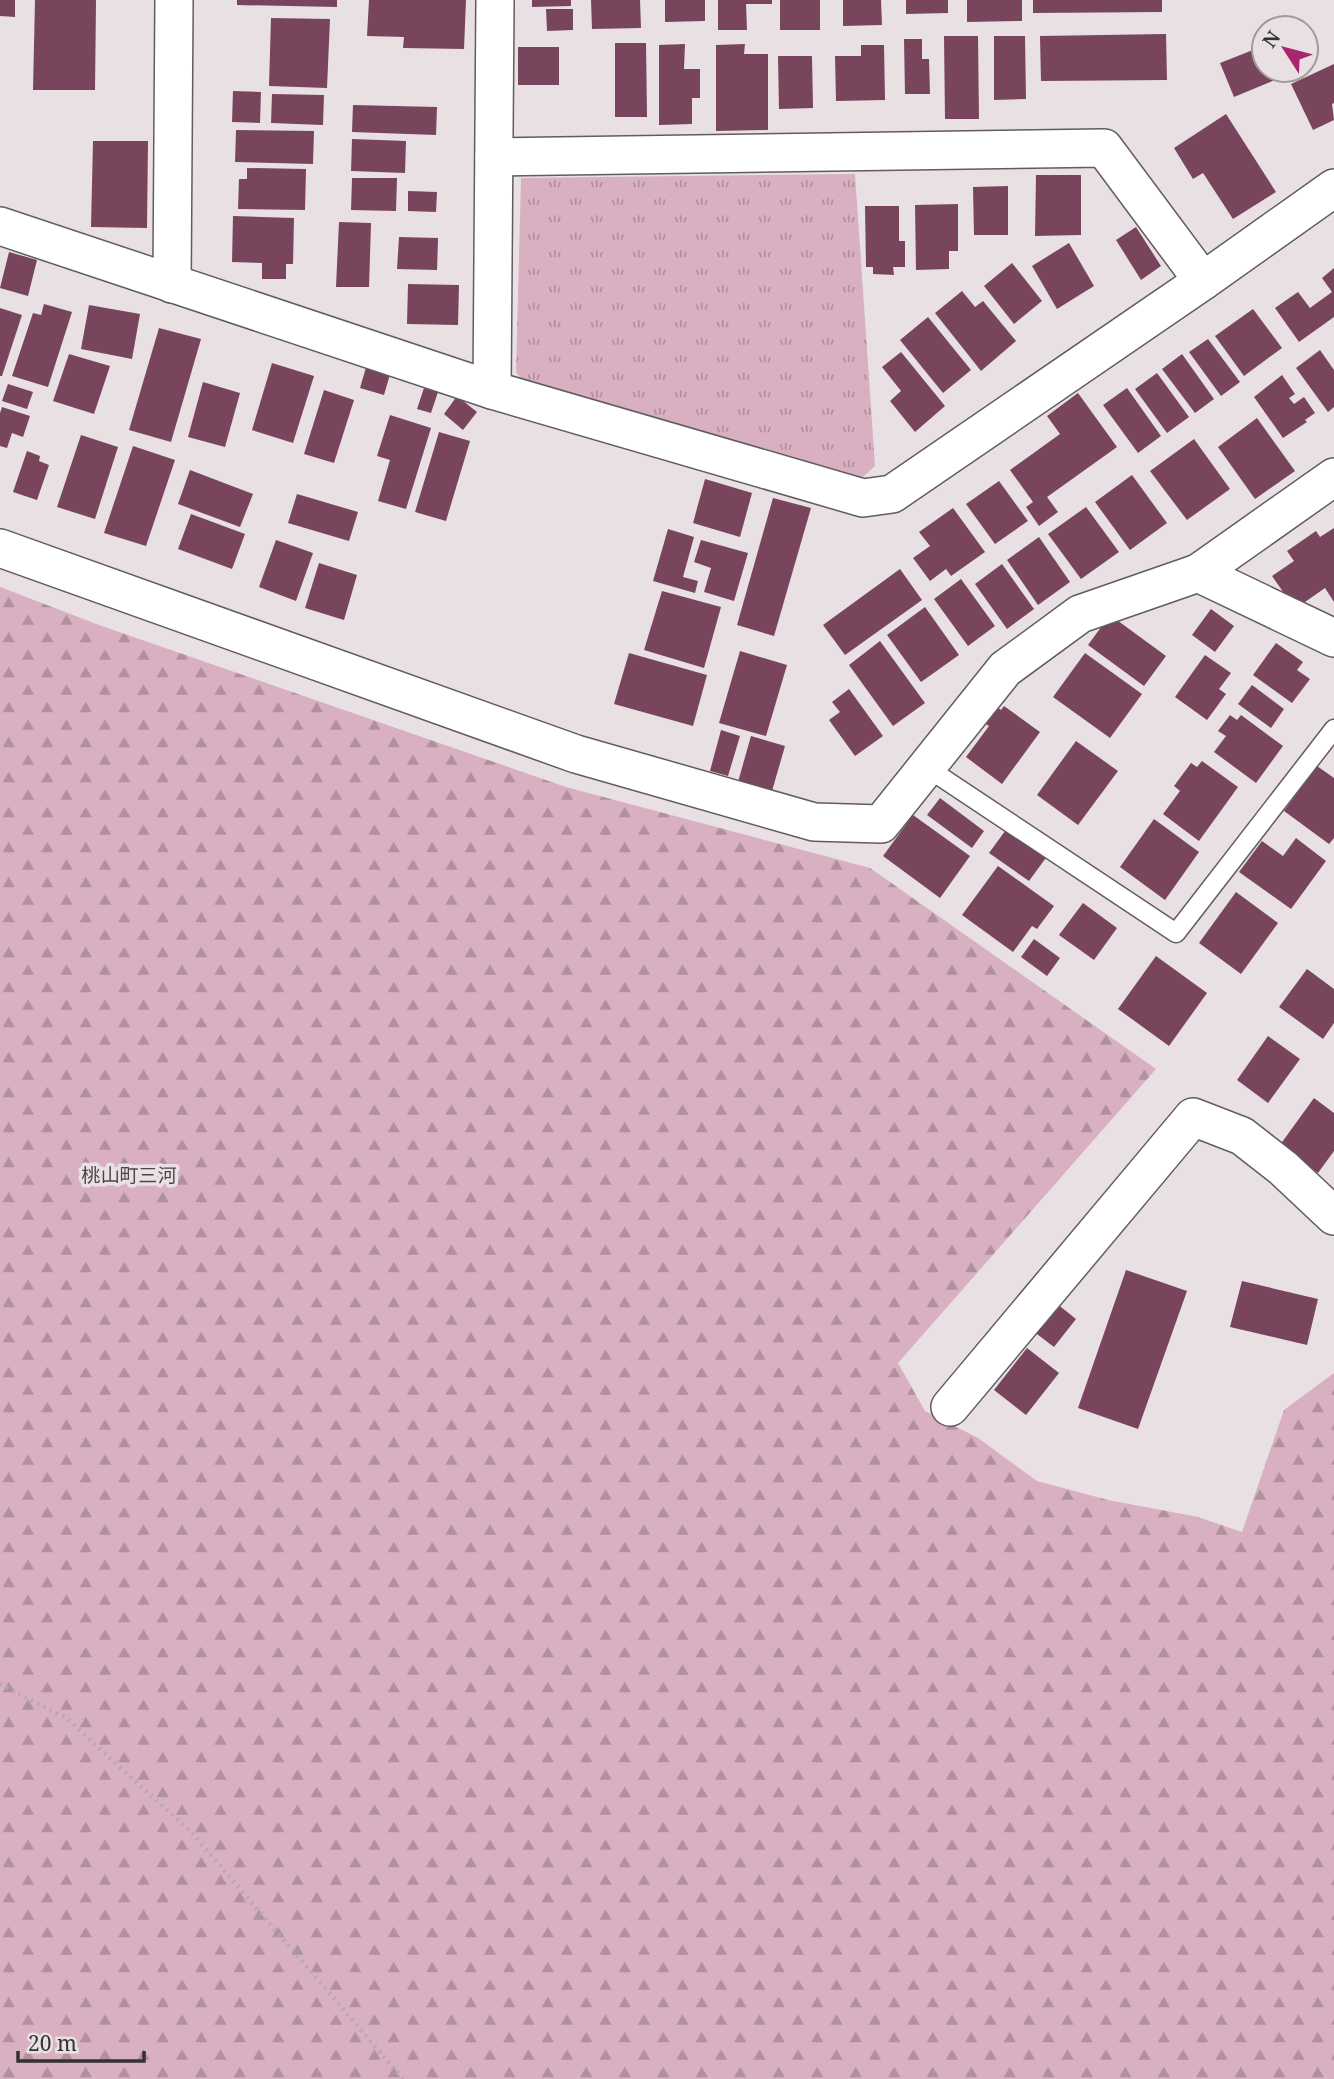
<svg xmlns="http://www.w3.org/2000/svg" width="1334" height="2079" font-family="'Noto Serif','Noto Sans JP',serif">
<defs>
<pattern id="forest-firs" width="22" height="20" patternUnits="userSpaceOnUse" patternTransform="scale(1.75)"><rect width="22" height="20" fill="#d9b0c1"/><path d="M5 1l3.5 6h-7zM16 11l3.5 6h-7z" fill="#b1909d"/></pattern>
<pattern id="park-tufts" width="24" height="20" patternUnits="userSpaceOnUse" patternTransform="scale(1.75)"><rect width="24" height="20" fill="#d9b0c1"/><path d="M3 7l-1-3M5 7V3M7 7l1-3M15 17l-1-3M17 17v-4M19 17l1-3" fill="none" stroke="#b1909d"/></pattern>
</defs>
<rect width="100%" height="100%" fill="#e8e0e3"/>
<path fill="url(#forest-firs)" d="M0,587L99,625L566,787L870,868L1156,1069L898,1363L925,1411L978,1438L1037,1481L1108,1500L1198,1517L1242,1532L1284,1410L1334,1373V2079H0Z"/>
<path fill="url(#park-tufts)" d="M855,174L875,466L854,485L525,385L516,372L521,178Z"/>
<g fill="#79455d">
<path d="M0,0H15V17L0,16Z"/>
<path d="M35,0H96L95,90H33Z"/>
<path d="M237,0H337V7L237,5Z"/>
<path d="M369,0H466L464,49L403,48L404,37L367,36Z"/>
<path d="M532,0H571V6L532,7Z"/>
<path d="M591,0H640L641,28L592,29Z"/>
<path d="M665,0H705V21L665,22Z"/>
<path d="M718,0H772V4H746L747,30H718Z"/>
<rect x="780" y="0" width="40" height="30"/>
<path d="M843,0H881L882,25L843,26Z"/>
<path d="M906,0H948V13L906,14Z"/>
<path d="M967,0H1022V21L967,22Z"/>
<path d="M1033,0H1162V12L1033,13Z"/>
<path d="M546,9H573V30L547,31Z"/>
<path d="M271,18L330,19L327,88L269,86Z"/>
<path d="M1166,34L1167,80L1041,81L1040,36Z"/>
<path d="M944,36H978L979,119H945Z"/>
<path d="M994,36H1025L1026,99L994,100Z"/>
<path d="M1264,38V70H1291L1292,73L1234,97L1220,63L1263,46L1260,40Z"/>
<path d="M904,39H922V59H929L930,94H905Z"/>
<path d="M615,43H646L647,117H615Z"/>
<path d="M685,44L684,69H700V98H692V124L659,125V45Z"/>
<path d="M745,44L744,54H768V130L716,131V45Z"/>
<path d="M861,45H884L885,100L836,101L835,56H861Z"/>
<rect x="518" y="47" width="41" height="38"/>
<path d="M778,56H812L813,108L779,109Z"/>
<path d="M1334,64V103L1332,104L1334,120L1313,130L1291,84Z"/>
<path d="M233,91L261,92L260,123L232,122Z"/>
<path d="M272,94L324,95L323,125L271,123Z"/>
<path d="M353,105L437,107L436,135L352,132Z"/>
<path d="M1226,114L1276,192L1233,219L1203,173L1193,179L1174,148Z"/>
<path d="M236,130L314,131L313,164L235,162Z"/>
<path d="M352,139L406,141L405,173L351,171Z"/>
<path d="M93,141H148L147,228L91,227Z"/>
<path d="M247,168L306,169L305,210L238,209L239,179H247Z"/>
<path d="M1036,175H1081V235L1035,236Z"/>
<path d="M352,178H397L396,211L351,210Z"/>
<path d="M1008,186V235H974L973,187Z"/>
<path d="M408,191L437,192L436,212L408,211Z"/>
<path d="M958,204V251H949V269L916,270L915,205Z"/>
<path d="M865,206H899V241H905V267H893L894,275L873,274V267H866Z"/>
<path d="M233,216L294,218L293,264H286V279H262V263L232,262Z"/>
<path d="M339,222L371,223L369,287H336Z"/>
<path d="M1136,227L1161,266L1141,280L1116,240Z"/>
<path d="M399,237L438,238L437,270L397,269Z"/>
<path d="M1069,243L1094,286L1057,309L1032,266Z"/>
<path d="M9,252L37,260L28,296L0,288Z"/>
<path d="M1012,263L1042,301L1014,324L984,286Z"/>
<path d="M1334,268V317L1299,342L1275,308L1298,292L1310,308L1332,292L1322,278Z"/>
<path d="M408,284L459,285L458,325L407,324Z"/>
<path d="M962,291L975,307L983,301L1016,341L981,371L935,313Z"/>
<path d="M44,304L72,312L48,387L12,376L33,313L41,315Z"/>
<path d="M89,305L140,314L132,359L81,349Z"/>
<path d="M0,308L22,315L2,376H0Z"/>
<path d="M1253,309L1282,348L1244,376L1215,336Z"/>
<path d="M928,317L971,370L943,393L900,340Z"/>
<path d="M159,328L201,339L171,442L129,430Z"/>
<path d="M1208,339L1240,382L1221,396L1189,352Z"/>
<path d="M1320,350L1334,370V407L1328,412L1296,368Z"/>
<path d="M901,352L945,406L915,432L890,401L901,391L882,367Z"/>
<path d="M69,354L110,366L94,414L53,401Z"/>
<path d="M1182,354L1214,399L1195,413L1162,369Z"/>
<path d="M272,363L314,376L293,443L252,430Z"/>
<path d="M367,364L391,371L384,395L360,388Z"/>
<path d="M1157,373L1189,417L1167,433L1135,389Z"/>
<path d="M1282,375L1295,394L1289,398L1294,404L1304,397L1315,413L1305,420L1307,422L1283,438L1254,397Z"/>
<path d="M203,382L240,393L225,447L188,437Z"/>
<path d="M8,384L33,392L27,409L2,401Z"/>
<path d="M424,388L438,392L431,413L417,409Z"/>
<path d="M1127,388L1161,436L1138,453L1103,405Z"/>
<path d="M324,390L354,400L334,463L304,454Z"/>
<path d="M1078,393L1117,447L1047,497L1058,512L1039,526L1026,507L1033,502L1010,470L1060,434L1047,416Z"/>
<path d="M457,396L477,412L463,430L444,414Z"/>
<path d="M2,407L30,416L23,437L12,433L7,448L0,446V413Z"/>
<path d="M390,415L431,428L406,509L378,501L390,460L377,456Z"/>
<path d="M1257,418L1295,471L1255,499L1218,447Z"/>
<path d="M439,432L470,441L446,521L415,512Z"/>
<path d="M81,435L118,447L95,519L57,507Z"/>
<path d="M1194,439L1230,489L1187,520L1150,471Z"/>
<path d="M133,446L175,460L146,546L104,533Z"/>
<path d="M27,451L40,456L39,461L49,465L37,500L13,492Z"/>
<path d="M190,470L253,494L240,527L178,504Z"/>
<path d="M1132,475L1167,523L1130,550L1095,502Z"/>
<path d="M705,479L752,493L740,537L693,523Z"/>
<path d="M999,481L1028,521L995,544L966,504Z"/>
<path d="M297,494L358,512L349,541L288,523Z"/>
<path d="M773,498L811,508L774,636L737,625Z"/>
<path d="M1086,507L1119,552L1081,579L1048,534Z"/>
<path d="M953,508L985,552L951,576L946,569L930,581L913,558L930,546L919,532Z"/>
<path d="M191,514L245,534L232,569L178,549Z"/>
<path d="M1334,528V602L1325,588L1295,609L1272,576L1294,561L1287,551L1316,531L1320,537Z"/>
<path d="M668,529L694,537L683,577L698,581L695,593L653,581Z"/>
<path d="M1039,537L1070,582L1038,605L1007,560Z"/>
<path d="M276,540L313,553L296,601L259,587Z"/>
<path d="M701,540L748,553L734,601L704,592L711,568L694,562Z"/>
<path d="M319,563L357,575L344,620L305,608Z"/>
<path d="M1002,564L1034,609L1007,629L975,584Z"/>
<path d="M900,569L922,600L845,655L823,625Z"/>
<path d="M961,579L995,626L968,646L934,599Z"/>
<path d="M662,591L721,607L704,668L644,650Z"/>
<path d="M925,607L959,655L921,682L887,635Z"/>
<path d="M1211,609L1234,626L1215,652L1192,635Z"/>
<path d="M1110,615L1166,656L1144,686L1088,645Z"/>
<path d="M880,641L925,703L893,726L849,665Z"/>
<path d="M1276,643L1303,662L1297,670L1310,679L1292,703L1253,675Z"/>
<path d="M740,651L787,665L766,736L719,723Z"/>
<path d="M629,653L707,675L693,726L614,704Z"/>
<path d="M1085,653L1142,694L1110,738L1053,697Z"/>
<path d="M1205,655L1231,673L1219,689L1226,694L1207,720L1175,697Z"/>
<path d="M1252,685L1284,709L1271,728L1238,704Z"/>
<path d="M849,689L883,736L855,756L829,720L840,712L832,702Z"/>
<path d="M993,704L1001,710L1004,706L1040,732L1002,784L966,757L989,726L981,721Z"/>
<path d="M1230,715L1237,720L1241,715L1283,746L1256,783L1214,752L1226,736L1218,731Z"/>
<path d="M721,730L740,736L728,776L710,771Z"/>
<path d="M751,736L785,746L772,791L738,782Z"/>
<path d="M1076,741L1118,771L1078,825L1037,795Z"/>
<path d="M1202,761L1238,787L1199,841L1163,814L1180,791L1174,786L1191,763L1197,767Z"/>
<path d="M1317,766L1334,778V838L1329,844L1284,811Z"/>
<path d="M940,798L984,831L972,848L927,815Z"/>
<path d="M913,815L970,856L940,898L883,856Z"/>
<path d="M1154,819L1199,852L1165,900L1120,867Z"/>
<path d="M1008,827L1048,855L1029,881L989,853Z"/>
<path d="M1296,838L1326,861L1291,909L1239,872L1262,841L1283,856Z"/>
<path d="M998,866L1054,906L1037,929L1032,926L1013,952L962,915Z"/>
<path d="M1236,892L1278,923L1241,974L1199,943Z"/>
<path d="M1083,903L1117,928L1094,960L1059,935Z"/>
<path d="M1034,939L1060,958L1047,976L1021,957Z"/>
<path d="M1156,956L1207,993L1169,1046L1118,1009Z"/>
<path d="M1307,969L1334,989V1023L1323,1039L1279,1007Z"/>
<path d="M1268,1036L1300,1059L1268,1103L1237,1080Z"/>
<path d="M1314,1098L1334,1113V1151L1318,1173L1280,1145Z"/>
<path d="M1126,1270L1187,1291L1138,1429L1078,1408Z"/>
<path d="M1242,1281L1318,1299L1307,1345L1230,1327Z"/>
<path d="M1056,1303L1076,1319L1054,1347L1033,1331Z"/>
<path d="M1027,1348L1059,1373L1026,1415L994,1390Z"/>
</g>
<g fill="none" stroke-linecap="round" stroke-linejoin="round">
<g stroke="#625c5e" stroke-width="21">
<path id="lane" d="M926,767L1176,933L1334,729"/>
</g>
<g stroke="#625c5e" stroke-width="40">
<g id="street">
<path d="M494,157L1104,148L1203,281"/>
<path d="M0,226L492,390L863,498L892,494L1203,281L1334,188"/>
<path d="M172,284L174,0"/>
<path d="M492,390L495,0"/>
<path d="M0,548L576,754L814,822L881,824L1005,669L1080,614L1198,573L1334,477"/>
<path d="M1198,573L1334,638"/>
<path d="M950,1407L1193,1117L1242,1136L1283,1168L1334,1216"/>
</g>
</g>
<path stroke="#b1abad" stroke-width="4.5" stroke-dasharray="2 5" stroke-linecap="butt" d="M0,1684L66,1718L193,1834L403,2079"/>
<use href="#lane" stroke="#fff" stroke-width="18"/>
<use href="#street" stroke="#fff" stroke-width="37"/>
</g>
<g text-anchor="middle" stroke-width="7" stroke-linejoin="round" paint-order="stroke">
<g font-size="19" fill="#4c4648" stroke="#e8e0e3">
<text x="129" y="1182">桃山町三河</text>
</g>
</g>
<g transform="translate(1285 49) rotate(306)"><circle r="33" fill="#e8e0e3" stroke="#a09a9c" stroke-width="2"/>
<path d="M0-5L12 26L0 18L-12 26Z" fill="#a92570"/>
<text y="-10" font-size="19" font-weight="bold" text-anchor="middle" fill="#343132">N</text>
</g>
<path d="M18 2051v10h126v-10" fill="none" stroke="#343132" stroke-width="3.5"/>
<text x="28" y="2051" font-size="21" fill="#343132" stroke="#e8e0e3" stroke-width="5" paint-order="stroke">20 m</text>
</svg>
